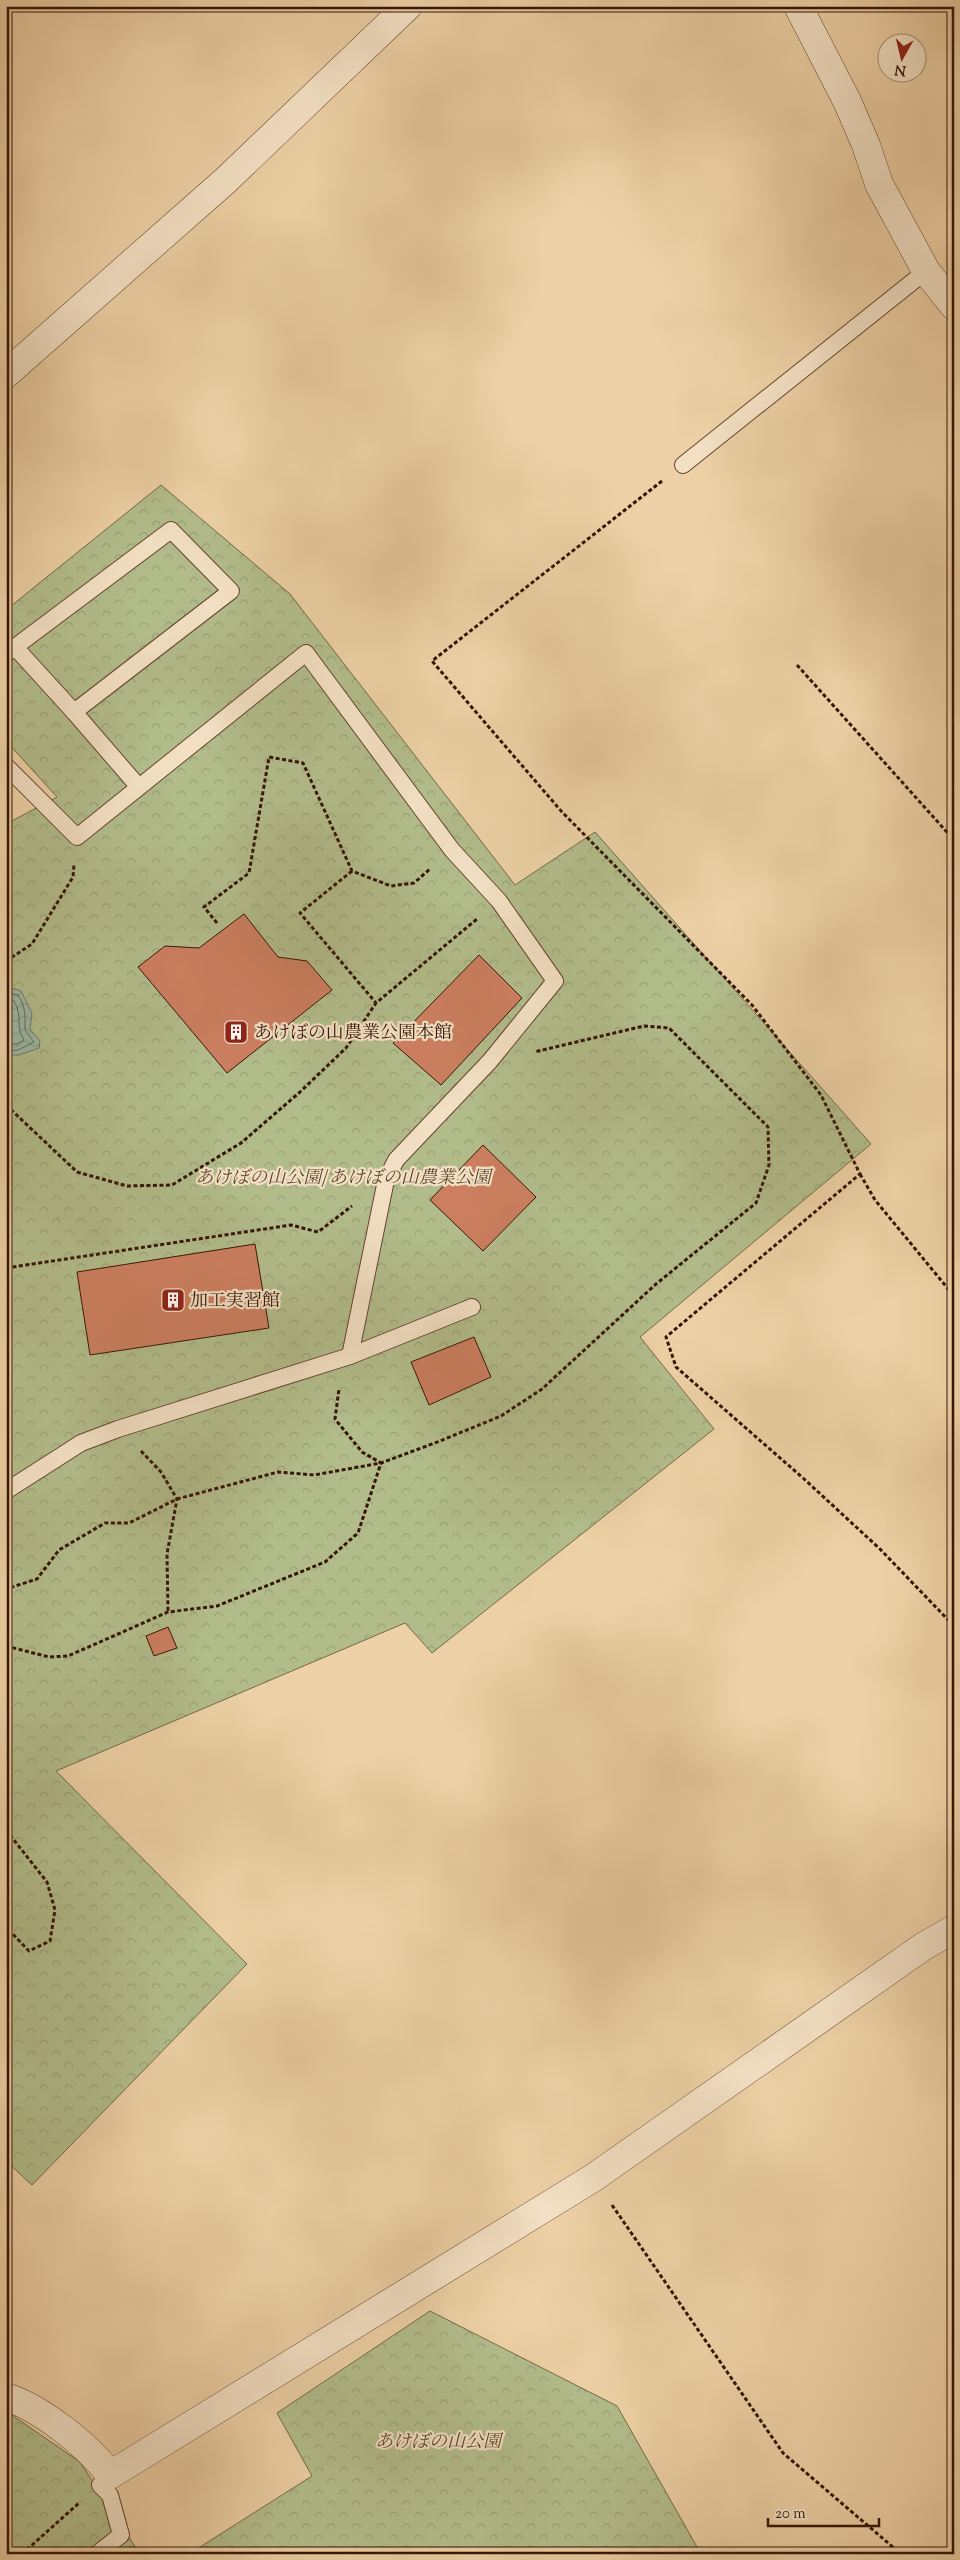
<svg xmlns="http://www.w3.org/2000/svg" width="960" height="2560" font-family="'Sorts Mill Goudy','Noto Serif JP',serif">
<defs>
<pattern id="forest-crowns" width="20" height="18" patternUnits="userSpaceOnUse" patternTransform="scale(1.25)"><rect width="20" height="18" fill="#b2bc8b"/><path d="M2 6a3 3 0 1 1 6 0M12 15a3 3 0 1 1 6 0" fill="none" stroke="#9aa176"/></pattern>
<pattern id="water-waves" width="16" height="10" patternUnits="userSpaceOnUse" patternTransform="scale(1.25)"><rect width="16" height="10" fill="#9ab7a3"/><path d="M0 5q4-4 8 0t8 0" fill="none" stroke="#859c8b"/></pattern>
</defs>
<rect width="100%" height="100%" fill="#edd0a5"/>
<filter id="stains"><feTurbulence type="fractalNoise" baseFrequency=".004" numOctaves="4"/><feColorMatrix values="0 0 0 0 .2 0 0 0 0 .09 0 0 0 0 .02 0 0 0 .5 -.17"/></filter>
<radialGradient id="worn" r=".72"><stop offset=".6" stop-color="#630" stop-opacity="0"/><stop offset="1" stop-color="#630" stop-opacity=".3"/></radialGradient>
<g fill="url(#forest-crowns)" stroke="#746849">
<path d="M161,485L290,594L515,885L595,832L871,1144L640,1337L714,1429L432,1653L405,1623L56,1771L247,1964L32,2185L6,2161V824L57,797L6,741V610Z"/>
<path d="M430,2311L617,2406L701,2554H189L312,2476L277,2413Z"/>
<path d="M6,2411L80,2462L140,2554H6Z"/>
</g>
<path fill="url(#water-waves)" stroke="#727665" d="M8,987L21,991L32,1013L30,1029L40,1041L39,1048L19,1055H6V988Z"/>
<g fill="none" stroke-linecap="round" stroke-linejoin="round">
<g stroke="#686655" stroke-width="1">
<path d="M6,992L18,995C26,1008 25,1015 25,1030L34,1042L18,1050L6,1051"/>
<path d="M6,998L14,1001C23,1016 15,1026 24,1040L17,1044H6"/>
</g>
</g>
<g fill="#cc7f60" stroke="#361507">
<path d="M244,914L278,957L307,961L332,990L227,1073L138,967L165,946L199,948Z"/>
<path d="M479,955L522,998L441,1085L393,1043Z"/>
<path d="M483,1145L536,1197L483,1251L430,1200Z"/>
<path d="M255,1244L269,1328L90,1355L77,1272Z"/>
<path d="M474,1337L491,1377L429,1405L411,1362Z"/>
<path d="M168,1627L177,1648L154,1656L146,1636Z"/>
</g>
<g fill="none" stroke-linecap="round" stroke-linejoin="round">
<g stroke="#64442e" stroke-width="18">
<g id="service">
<path d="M683,465L926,271"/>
<path d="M6,654L15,647L171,530L231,591L74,712L15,647"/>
<path d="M74,712L138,786"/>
<path d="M6,766L77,837L306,653L452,850L499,901L555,981L490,1061L396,1160L386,1180L350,1356"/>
<path d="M6,1491L81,1443L118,1429L350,1356L472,1307"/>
<path d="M97,2554L121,2535L110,2495L100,2485L110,2475"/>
</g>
</g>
<g stroke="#64442e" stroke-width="29">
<g id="minor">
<path d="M798,6L847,101L866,145L879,184L926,271L954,306"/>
<path d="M6,374L225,181L408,6"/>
<path d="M6,2397C41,2408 89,2446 110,2475L593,2178L924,1946L954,1929"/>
</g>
</g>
<g stroke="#361507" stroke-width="3" stroke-dasharray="4 2.5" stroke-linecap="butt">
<path d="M662,481L432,661L562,812L752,1005L821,1095L860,1174L666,1337L676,1367L803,1478L880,1549L954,1626"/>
<path d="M797,665L954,840"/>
<path d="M352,871L300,913L376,1003"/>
<path d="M217,923L204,907L249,873L269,757L303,763L352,871L391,886L414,883L431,868"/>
<path d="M6,961L32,944L73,877L74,865"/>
<path d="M6,1105L77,1172L127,1186L172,1185L241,1143L300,1092L346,1048L376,1003L477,919"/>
<path d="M860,1174L875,1200L954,1296"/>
<path d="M6,1268L291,1225L318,1232L352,1206"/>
<path d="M141,1451L161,1472L177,1499L167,1554L168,1612"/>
<path d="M6,1592L9,1588L37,1579L59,1550L105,1523H129L177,1499L278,1472L314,1475L381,1463L440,1441L501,1416L542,1389L656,1284L756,1203L769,1165L768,1127L669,1028L644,1026L534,1052"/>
<path d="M6,1646L49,1657L68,1656L168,1612L217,1606L325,1562L358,1533L381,1463L362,1452L335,1419L339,1389"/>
<path d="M6,1830L47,1882L55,1910L50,1941L29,1951L6,1927"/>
<path d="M612,2205L783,2453L901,2554"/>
<path d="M22,2554L79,2503"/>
</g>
<use href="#service" stroke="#f3e0c4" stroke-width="16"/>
<use href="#minor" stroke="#f3e0c4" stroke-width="28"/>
</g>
<defs>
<g id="building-square" transform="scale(1.25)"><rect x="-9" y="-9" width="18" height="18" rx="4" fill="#8f2418" stroke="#f3e0c4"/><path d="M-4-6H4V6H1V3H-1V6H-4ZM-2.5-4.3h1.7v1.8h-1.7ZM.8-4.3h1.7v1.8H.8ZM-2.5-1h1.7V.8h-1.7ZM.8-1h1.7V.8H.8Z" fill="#fff"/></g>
</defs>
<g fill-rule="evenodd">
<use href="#building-square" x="236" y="1032"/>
<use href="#building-square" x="173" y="1300"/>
</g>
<g text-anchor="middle" stroke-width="4.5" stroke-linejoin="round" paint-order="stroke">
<g font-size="18" fill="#361507" stroke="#f3e0c4" text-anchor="start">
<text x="254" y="1038">あけぼの山農業公園本館</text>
<text x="190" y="1306">加工実習館</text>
</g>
<g font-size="18" font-style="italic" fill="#5b472f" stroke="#f3e0c4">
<text x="343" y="1183">あけぼの山公園/あけぼの山農業公園</text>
<text x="438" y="2447">あけぼの山公園</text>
</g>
</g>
<rect width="960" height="2560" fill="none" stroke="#edd0a5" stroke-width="25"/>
<rect x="8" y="8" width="945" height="2545" fill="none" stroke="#361507" stroke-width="2.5"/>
<rect x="12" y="12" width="935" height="2535" fill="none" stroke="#361507"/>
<g transform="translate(902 58) rotate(188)"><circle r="24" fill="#f3e0c4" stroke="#a78f78"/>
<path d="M0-4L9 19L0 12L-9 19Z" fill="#8f2418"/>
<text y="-8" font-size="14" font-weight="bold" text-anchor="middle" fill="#361507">N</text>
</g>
<path d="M768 2518v8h111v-8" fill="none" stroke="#361507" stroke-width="2.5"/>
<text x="775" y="2518" font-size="15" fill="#361507" stroke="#f3e0c4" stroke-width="4" paint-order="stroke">20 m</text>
<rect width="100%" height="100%" filter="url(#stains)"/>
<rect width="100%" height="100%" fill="url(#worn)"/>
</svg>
